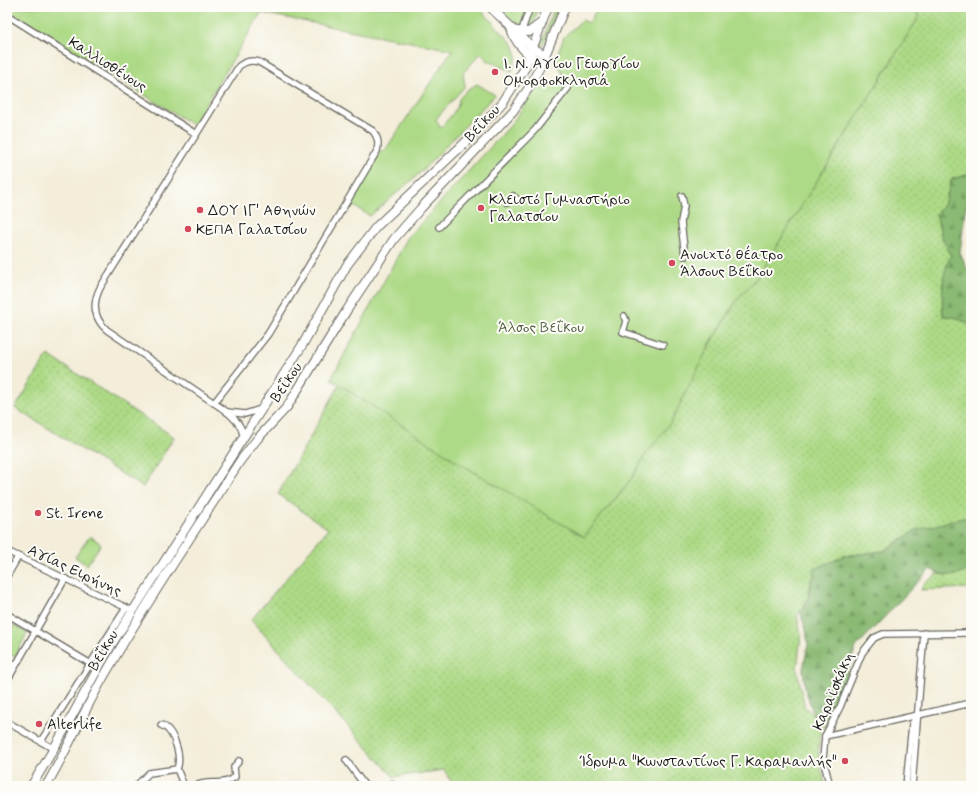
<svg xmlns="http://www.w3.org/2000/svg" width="978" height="793" font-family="Mynerve,sans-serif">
<defs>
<pattern id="grass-dots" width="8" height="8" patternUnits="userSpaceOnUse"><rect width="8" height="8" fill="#adda86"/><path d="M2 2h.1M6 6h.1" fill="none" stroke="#94ba73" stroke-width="1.8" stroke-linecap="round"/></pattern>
<pattern id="forest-firs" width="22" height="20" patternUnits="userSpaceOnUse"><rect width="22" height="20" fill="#8aba73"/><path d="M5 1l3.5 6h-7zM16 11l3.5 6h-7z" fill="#769f63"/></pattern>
</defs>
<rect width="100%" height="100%" fill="#fdfcf7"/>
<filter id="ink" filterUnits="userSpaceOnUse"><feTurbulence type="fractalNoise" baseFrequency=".025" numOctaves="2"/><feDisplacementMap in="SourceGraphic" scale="8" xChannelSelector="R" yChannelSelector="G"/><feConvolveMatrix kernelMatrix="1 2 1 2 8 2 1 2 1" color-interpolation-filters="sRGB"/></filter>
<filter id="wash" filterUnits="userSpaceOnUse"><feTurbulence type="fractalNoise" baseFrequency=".012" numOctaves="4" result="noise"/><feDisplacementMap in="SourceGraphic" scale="16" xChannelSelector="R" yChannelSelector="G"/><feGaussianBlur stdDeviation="0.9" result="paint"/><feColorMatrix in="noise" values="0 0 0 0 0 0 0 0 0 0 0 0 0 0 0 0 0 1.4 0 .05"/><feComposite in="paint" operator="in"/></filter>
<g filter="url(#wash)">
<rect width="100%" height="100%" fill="#f3edd9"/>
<g fill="url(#grass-dots)" stroke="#647b51">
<path d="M555,7H559L542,46L540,45Z"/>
<path d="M907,7H971V174L952,179L944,205L936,213L942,238L952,255C941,275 942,294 943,316C955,316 962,319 971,326V516L900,540L884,551L844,556L811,580C810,592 808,608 797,614L801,634L797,669L805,708L812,712L817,724L830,714C814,743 817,755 826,786H454L444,770L394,777L251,620L328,529L278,494L340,384L584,537L631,479L737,300L758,276L920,15Z"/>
<path d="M48,355L174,437L143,487L15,408Z"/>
<path d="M971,565V588L921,590L924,583L933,578L936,574L947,575Z"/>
</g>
<g fill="url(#forest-firs)" stroke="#536b48">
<path d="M971,174V186L965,211L960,252L971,278V326C962,319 955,316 943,316C942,293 941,275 951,255L942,238L936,213L944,205L952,179Z"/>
<path d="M971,516V565C969,566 968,568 967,570C958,579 939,575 930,569L856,647L840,696L830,714L817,724L805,689L803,669L808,645L806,630L800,612L809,597L811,580L814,577L813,570L844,556L884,551L916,530Z"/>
</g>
<g fill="#adda86" stroke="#647b51">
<path d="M7,7H478L513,44L517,56L512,71L487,60L481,53L463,73L465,86L436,119L440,128C446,122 459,108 459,99L467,90L477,84L495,95L419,174L370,216L351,204L381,150L384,152L452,50L261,13L193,125L7,10Z"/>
<path d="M498,7H539L533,24C517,29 508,17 498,7Z"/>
<path d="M598,7H907L920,15L758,276L737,300L710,344L671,422L646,454L631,479L584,537L464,466L331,379L408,237L510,126L540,82L558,85L564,76L561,69L554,63L564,37L582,20L589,23Z"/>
<path d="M90,536L101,544L87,565L75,557Z"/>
<path d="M14,625L27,633L15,657L7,653V637Z"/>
</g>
</g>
<g filter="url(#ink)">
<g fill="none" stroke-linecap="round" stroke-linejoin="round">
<g stroke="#67655e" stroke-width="8">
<g id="street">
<path d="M7,15L196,134"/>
<path d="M523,27L530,7"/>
<path d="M682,196L684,206L681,222L685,256"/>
<path d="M507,202L513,196L519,201"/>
<path d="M439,227L535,130L568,88"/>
<path d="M624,316L626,321L623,332L663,345"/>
<path d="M214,403L268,334L377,151C379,142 378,138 373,131L259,62C251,60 246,61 239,66L100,288C92,304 94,319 107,330L214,403C225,410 243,422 243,437"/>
<path d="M227,412L245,414L261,409"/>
<path d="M7,551L129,609"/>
<path d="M7,576L18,557"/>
<path d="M7,614L91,664L97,670"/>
<path d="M7,660L16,665"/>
<path d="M7,681L65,579"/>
<path d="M7,722L54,749"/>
<path d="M161,725C174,729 182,757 177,769"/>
<path d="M825,736L971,703"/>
<path d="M41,741L126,608"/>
<path d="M346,760L365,786"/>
<path d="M392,784V786"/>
<path d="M136,786L149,773L177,769L184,786"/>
<path d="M195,786C208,779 223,787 235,777L234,767L239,761"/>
<path d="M830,786L823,759L825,736L840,707L862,653L874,638L883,634L971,633"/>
<path d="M906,786L912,724L917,716"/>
<path d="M912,786L924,633"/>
</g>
</g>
<g stroke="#67655e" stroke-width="10">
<g id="secondary">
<path d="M490,7L533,48L545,55"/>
<path d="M511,28C515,44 528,56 542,63"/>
</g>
</g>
<g stroke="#67655e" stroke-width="10">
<g id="primary">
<path d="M517,31L529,32L541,23"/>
<path d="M31,786C62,739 86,687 115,639L303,344L347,265L376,227L471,137L503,102L525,68L548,7"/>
<path d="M46,786C68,749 85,708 107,671C148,599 195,531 240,461L258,438L287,407L347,310L394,239L421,208L513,111L528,89L542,63L565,7"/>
</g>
</g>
<use href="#street" stroke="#fff" stroke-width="5.5"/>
<use href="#secondary" stroke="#fff" stroke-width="8"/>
<use href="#primary" stroke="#fff" stroke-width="8"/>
</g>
</g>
<g fill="#d1495b" stroke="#fdfcf7" stroke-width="1.5">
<circle cx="495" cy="72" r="4"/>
<circle cx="481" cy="208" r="4"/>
<circle cx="200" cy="210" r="4"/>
<circle cx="188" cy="229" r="4"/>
<circle cx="672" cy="263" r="4"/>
<circle cx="38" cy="513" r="4"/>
<circle cx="39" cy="724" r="4"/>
<circle cx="845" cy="761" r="4"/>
</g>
<g text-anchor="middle" stroke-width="4" stroke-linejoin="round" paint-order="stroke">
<g font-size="15" fill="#1c1c1c" stroke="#fdfcf7" text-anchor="start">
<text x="503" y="68">Ι. Ν. Αγίου Γεωργίου<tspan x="503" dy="17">Ομορφοκκλησιά</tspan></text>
<text x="489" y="204">Κλειστό Γυμναστήριο<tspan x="489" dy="17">Γαλατσίου</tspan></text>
<text x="208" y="215">ΔΟΥ ΙΓ' Αθηνών</text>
<text x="196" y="234">ΚΕΠΑ Γαλατσίου</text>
<text x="680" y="259">Ανοιχτό θέατρο<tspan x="680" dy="17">Άλσους Βεΐκου</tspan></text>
<text x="46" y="518">St. Irene</text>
<text x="47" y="729">Alterlife</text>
<text x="837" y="766" text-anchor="end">Ίδρυμα "Κωνσταντίνος Γ. Καραμανλής"</text>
</g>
<g font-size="15" fill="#1c1c1c" stroke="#fdfcf7">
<text transform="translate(108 64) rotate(32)" y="5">Καλλισθένους</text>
<text transform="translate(482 123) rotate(-47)" y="5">Βεΐκου</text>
<text transform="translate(286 382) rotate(-56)" y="5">Βεΐκου</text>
<text transform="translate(75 570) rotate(25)" y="5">Αγίας Ειρήνης</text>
<text transform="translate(103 650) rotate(-59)" y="5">Βεΐκου</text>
<text transform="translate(833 691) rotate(-67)" y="5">Καραϊσκάκη</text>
</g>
<g font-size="15" fill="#4f5e41" stroke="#fdfcf7">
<text x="541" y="332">Άλσος Βεΐκου</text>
</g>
</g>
<rect width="978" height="793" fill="none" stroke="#fdfcf7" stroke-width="24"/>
</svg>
